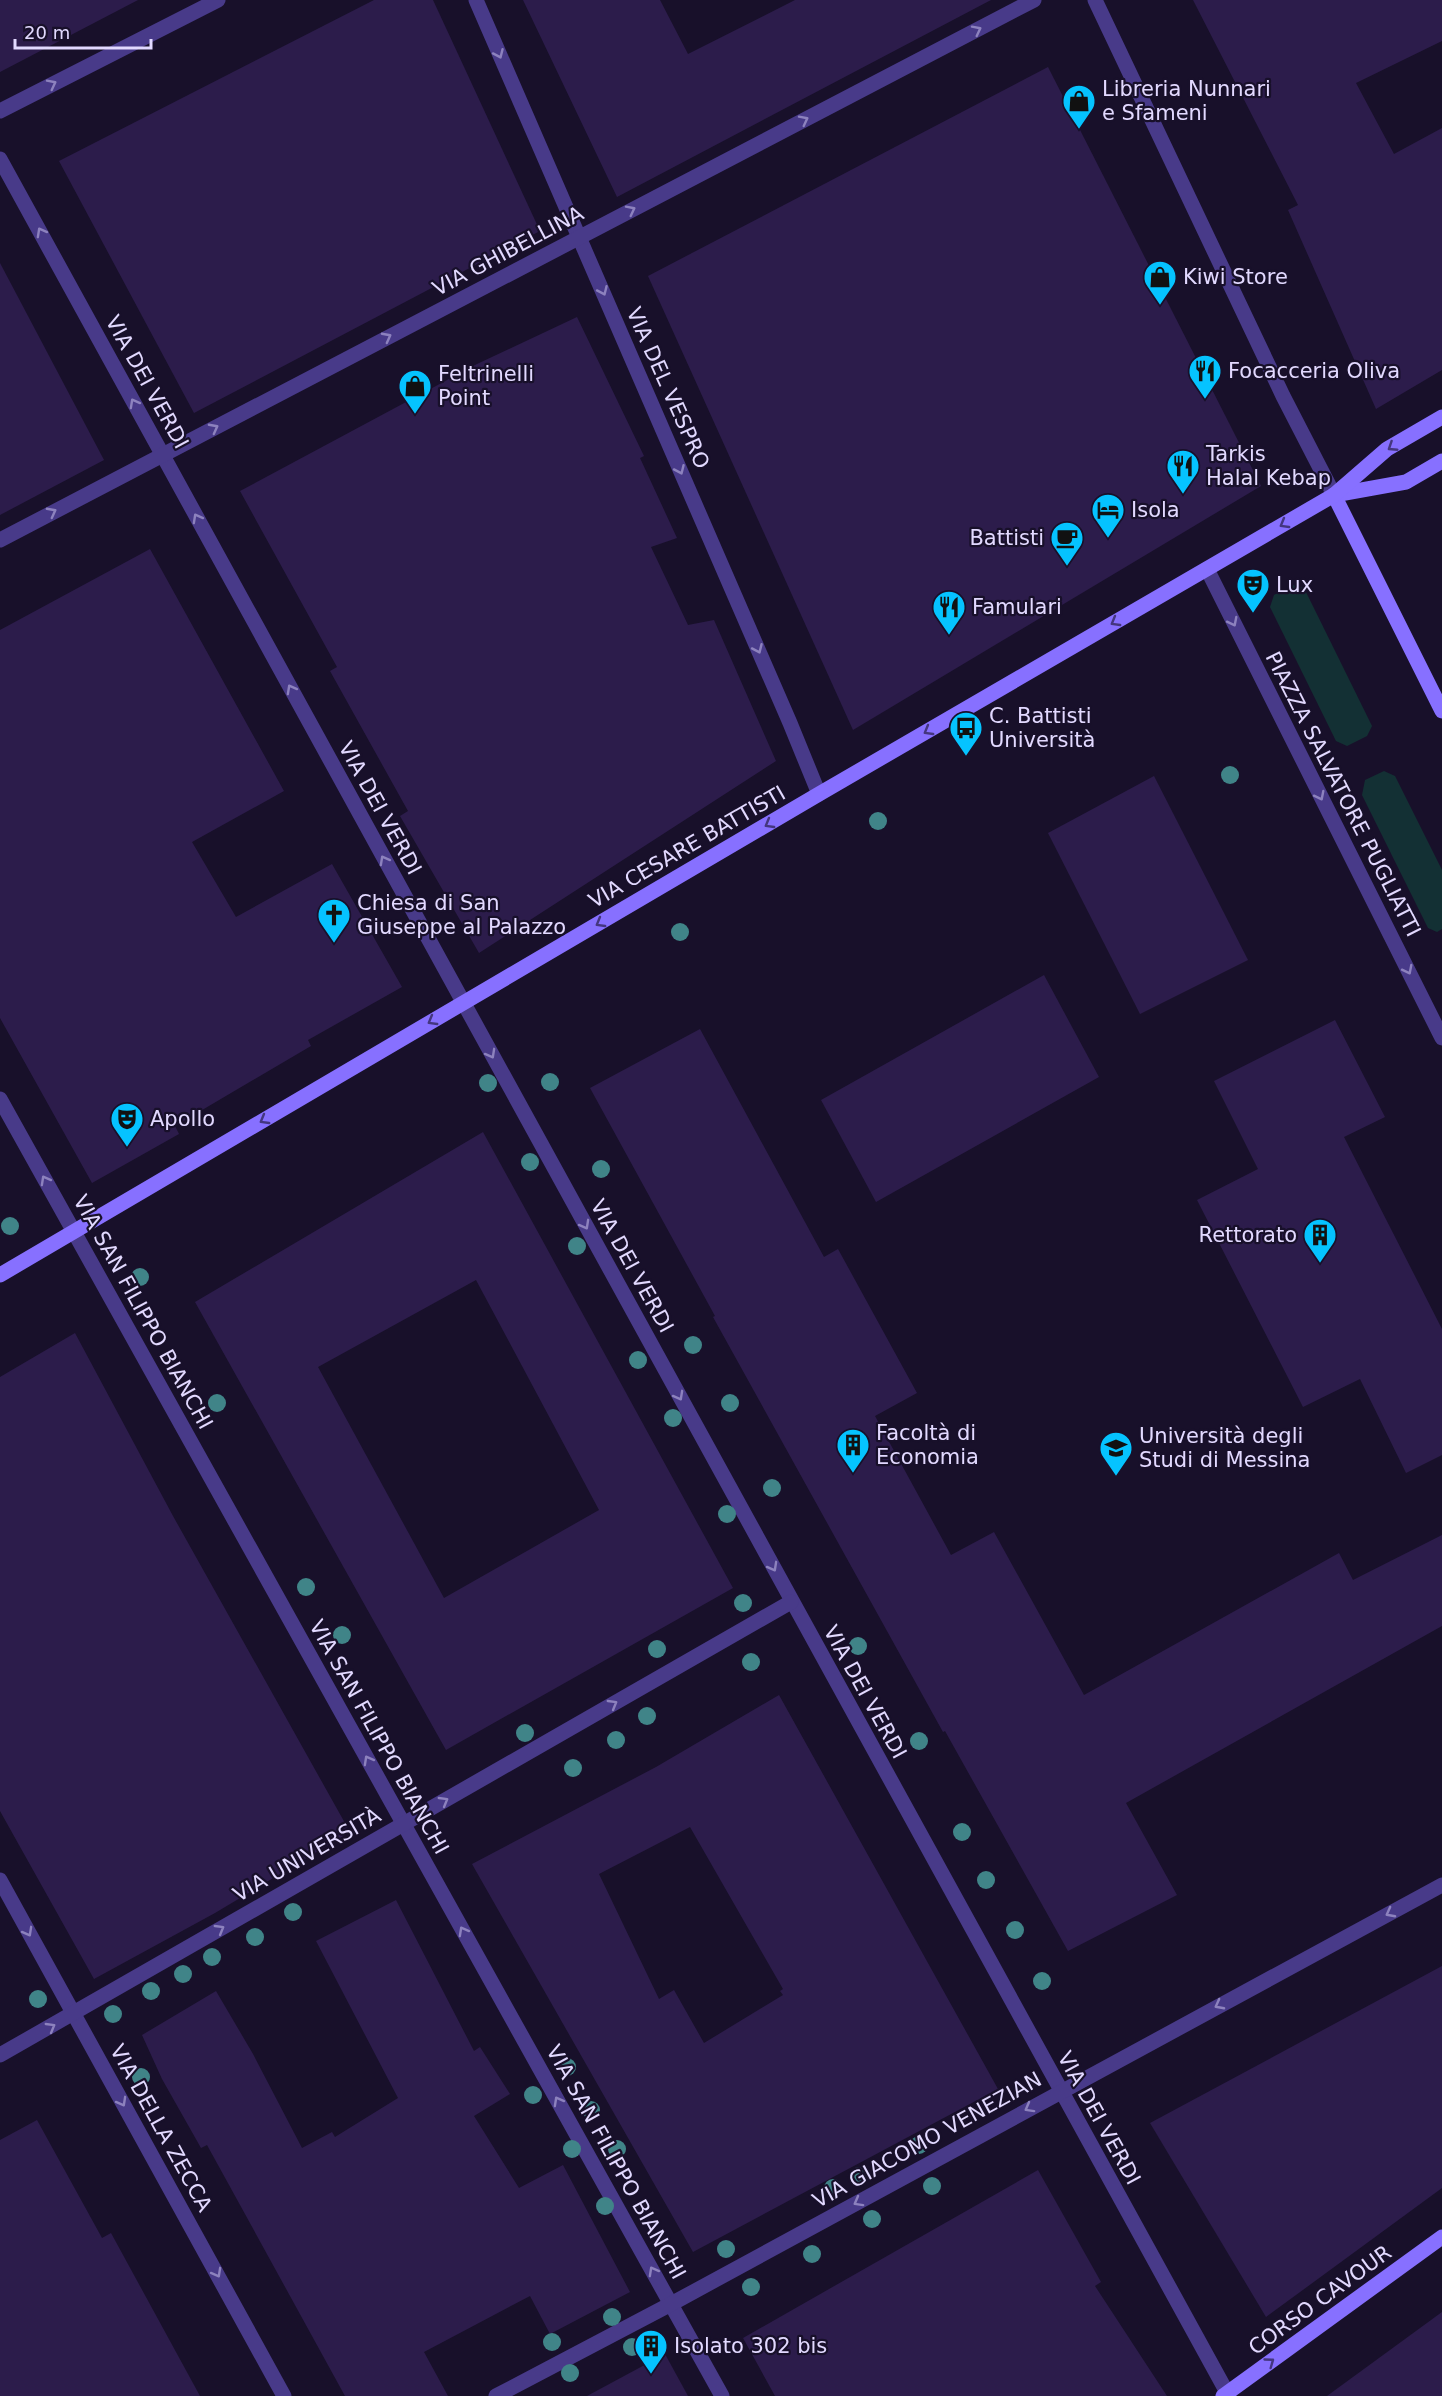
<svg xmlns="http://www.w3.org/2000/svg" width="1442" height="2396" font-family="'DejaVu Sans',sans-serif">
<rect width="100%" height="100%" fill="#18102a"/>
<g fill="#133034">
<path d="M1293,585L1304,588L1372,726L1367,736L1347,746L1336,741L1270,607L1274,595Z"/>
<path d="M1384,771L1395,776L1442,870V929L1437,932L1428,928L1362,795L1365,780Z"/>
</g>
<g fill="#2c1c4b" fill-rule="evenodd">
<path d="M0,0H138L0,72Z"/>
<path d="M374,0H433L540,231L194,413L59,161Z"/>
<path d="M523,0H660L688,54L795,0H991L617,197Z"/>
<path d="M1193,0H1442V41L1356,83L1394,154L1442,128V370L1376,409L1288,210L1298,205Z"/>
<path d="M1048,67L1261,486L853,730L648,276Z"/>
<path d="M0,263L104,460L0,515Z"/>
<path d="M577,317L644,456L640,458L677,538L651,547L688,625L714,620L776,761L479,953L400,816L408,811L330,671L337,667L240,491L477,364Z"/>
<path d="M150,549L284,791L192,842L236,917L332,864L402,987L308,1040L311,1046L175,1126L179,1134L92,1183L0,1018V630Z"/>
<path d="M1154,776L1248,960L1140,1014L1048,833Z"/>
<path d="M1044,975L1099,1077L876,1202L821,1100Z"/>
<path d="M1335,1020L1385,1117L1344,1137L1442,1329V1455L1406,1473L1360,1379L1303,1407L1197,1200L1258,1169L1214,1081Z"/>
<path d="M700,1029L824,1257L838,1249L917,1393L875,1416L951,1555L994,1532L1084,1695L1339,1553L1353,1580L1442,1535V1626L1126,1803L1177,1895L1068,1951L945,1731L943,1732L713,1317L715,1316L590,1088Z"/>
<path d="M483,1132L733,1588L446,1750L195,1302ZM476,1280L599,1510L444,1598L318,1367Z"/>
<path d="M75,1333L173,1516L350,1832L215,1913L94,1979L0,1811V1377Z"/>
<path d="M779,1695L998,2089L693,2252L472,1864L656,1767ZM690,1827L783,1989L780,1991L783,1995L704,2043L674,1990L659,1999L599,1874Z"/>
<path d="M396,1900L474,2051L480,2047L510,2094L474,2116L519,2188L563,2165L630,2292L550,2334L530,2296L424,2352L448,2396H345L207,2145L201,2148L162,2079L142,2035L216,1991L253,2054L302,2148L332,2132L335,2137L398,2098L316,1941Z"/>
<path d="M1442,1966V2188L1266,2317L1150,2123Z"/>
<path d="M37,2120L102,2238L111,2233L200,2396H0V2140Z"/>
<path d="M1038,2170L1101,2282L1095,2286L1167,2396H775L743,2338Z"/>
<path d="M1442,2312V2396H1327Z"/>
<path d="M665,2354L688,2396H587Z"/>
</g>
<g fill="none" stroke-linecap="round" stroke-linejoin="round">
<g stroke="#483a89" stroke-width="15">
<path d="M476,0L790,723L819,794"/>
<path d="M0,111L218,0"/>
<path d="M0,159L1229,2396"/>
<path d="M0,540L1034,0"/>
<path d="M1207,569L1442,1038"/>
<path d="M0,1099L722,2396"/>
<path d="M0,1880L284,2396"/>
<path d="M0,2055L791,1602"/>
<path d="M496,2396L671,2304L1442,1885"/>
</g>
<path stroke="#483a89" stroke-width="15" d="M1095,0L1283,396L1334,495"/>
<g stroke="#8770ff" stroke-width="15">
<path d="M1334,495L1442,711"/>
<path d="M1334,495L1406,482L1442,461"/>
<path d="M0,1275L819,794L1334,495L1387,449L1442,417"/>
<path d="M1223,2396L1442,2237"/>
</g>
</g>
<g fill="#408488">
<circle cx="1230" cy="775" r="9"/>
<circle cx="878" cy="821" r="9"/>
<circle cx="680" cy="932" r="9"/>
<circle cx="550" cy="1082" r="9"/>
<circle cx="488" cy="1083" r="9"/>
<circle cx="530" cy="1162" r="9"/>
<circle cx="601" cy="1169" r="9"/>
<circle cx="10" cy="1226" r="9"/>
<circle cx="577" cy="1246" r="9"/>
<circle cx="140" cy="1277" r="9"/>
<circle cx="693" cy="1345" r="9"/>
<circle cx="638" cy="1360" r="9"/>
<circle cx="217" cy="1403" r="9"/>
<circle cx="730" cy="1403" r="9"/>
<circle cx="673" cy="1418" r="9"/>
<circle cx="772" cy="1488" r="9"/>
<circle cx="727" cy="1514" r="9"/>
<circle cx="306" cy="1587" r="9"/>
<circle cx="743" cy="1603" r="9"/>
<circle cx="342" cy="1635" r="9"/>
<circle cx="858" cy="1646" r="9"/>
<circle cx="657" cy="1649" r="9"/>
<circle cx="751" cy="1662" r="9"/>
<circle cx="647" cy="1716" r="9"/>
<circle cx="525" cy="1733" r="9"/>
<circle cx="616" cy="1740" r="9"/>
<circle cx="919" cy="1741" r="9"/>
<circle cx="573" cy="1768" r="9"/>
<circle cx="962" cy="1832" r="9"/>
<circle cx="986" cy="1880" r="9"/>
<circle cx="293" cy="1912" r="9"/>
<circle cx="1015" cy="1930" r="9"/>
<circle cx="255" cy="1937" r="9"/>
<circle cx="212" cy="1957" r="9"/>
<circle cx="183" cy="1974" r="9"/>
<circle cx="1042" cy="1981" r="9"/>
<circle cx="151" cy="1991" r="9"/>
<circle cx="38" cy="1999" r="9"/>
<circle cx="113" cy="2014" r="9"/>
<circle cx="567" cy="2067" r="9"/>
<circle cx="141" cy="2077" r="9"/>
<circle cx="533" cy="2095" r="9"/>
<circle cx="591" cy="2110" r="9"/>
<circle cx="919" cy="2145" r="9"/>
<circle cx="572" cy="2149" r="9"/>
<circle cx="617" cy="2149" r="9"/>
<circle cx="859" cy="2176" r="9"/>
<circle cx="932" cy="2186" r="9"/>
<circle cx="833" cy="2188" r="9"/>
<circle cx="605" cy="2206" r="9"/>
<circle cx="872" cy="2219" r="9"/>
<circle cx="726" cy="2249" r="9"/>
<circle cx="812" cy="2254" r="9"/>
<circle cx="751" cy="2287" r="9"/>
<circle cx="612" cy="2317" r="9"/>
<circle cx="552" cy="2342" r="9"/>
<circle cx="632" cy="2347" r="9"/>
<circle cx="570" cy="2373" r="9"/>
</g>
<defs><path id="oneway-chevron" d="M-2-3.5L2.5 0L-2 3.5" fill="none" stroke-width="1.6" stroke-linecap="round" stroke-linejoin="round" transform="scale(1.5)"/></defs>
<g stroke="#8d82be">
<use href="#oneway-chevron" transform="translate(977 30) rotate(-27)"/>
<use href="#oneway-chevron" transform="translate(499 54) rotate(66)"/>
<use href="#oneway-chevron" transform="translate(52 84) rotate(-27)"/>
<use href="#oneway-chevron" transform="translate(804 120) rotate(-27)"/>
<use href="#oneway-chevron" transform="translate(631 210) rotate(-27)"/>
<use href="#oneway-chevron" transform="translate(41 232) rotate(-119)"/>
<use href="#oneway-chevron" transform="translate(603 291) rotate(66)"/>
<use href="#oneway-chevron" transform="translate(387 337) rotate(-28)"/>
<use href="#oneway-chevron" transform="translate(134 403) rotate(-119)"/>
<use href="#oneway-chevron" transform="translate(214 428) rotate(-28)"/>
<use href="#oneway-chevron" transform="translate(680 470) rotate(66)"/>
<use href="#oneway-chevron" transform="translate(52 512) rotate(-28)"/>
<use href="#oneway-chevron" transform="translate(197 518) rotate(-119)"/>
<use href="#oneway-chevron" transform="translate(1233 622) rotate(63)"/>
<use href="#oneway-chevron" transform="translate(758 649) rotate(66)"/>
<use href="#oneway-chevron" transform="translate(291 689) rotate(-119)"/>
<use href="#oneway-chevron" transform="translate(1320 796) rotate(63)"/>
<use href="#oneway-chevron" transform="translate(384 860) rotate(-119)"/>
<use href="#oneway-chevron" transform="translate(1408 970) rotate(63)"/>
<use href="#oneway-chevron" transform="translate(491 1054) rotate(61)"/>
<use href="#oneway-chevron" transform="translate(45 1180) rotate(-119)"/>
<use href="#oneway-chevron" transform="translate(585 1225) rotate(61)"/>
<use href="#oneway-chevron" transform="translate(679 1396) rotate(61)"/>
<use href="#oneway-chevron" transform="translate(773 1567) rotate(61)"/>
<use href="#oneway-chevron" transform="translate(613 1704) rotate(-30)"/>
<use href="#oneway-chevron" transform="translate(368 1760) rotate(-119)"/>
<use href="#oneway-chevron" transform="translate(444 1801) rotate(-30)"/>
<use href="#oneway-chevron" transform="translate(1390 1913) rotate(152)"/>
<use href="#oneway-chevron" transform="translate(220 1929) rotate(-30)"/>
<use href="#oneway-chevron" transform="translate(463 1931) rotate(-119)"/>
<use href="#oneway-chevron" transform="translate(28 1932) rotate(61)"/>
<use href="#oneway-chevron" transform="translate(1219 2005) rotate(152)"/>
<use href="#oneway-chevron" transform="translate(51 2027) rotate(-30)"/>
<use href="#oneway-chevron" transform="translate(558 2101) rotate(-119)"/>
<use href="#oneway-chevron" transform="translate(122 2102) rotate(61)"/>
<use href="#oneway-chevron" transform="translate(1029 2108) rotate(151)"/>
<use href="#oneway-chevron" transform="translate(858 2202) rotate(151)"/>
<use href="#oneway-chevron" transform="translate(653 2271) rotate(-119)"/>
<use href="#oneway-chevron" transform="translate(217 2273) rotate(61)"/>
</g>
<g stroke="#44367f">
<use href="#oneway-chevron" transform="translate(1392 447) rotate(147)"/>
<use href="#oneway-chevron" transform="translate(1284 524) rotate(150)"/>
<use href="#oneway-chevron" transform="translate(1115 622) rotate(150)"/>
<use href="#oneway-chevron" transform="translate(928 731) rotate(150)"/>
<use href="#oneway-chevron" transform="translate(769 824) rotate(150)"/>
<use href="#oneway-chevron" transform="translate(600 923) rotate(150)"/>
<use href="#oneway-chevron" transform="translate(432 1021) rotate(150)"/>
<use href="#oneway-chevron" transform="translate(264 1120) rotate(150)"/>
<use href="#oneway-chevron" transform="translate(1270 2362) rotate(-36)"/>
</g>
<defs>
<g id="shop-pin" transform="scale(1.725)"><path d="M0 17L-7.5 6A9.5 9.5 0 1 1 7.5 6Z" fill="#05c3ff" stroke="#18102a"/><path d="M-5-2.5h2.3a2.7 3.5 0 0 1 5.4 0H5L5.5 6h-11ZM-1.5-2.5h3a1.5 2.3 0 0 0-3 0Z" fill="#111"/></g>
<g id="restaurant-pin" transform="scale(1.725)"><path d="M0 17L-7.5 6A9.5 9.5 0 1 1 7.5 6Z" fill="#05c3ff" stroke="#18102a"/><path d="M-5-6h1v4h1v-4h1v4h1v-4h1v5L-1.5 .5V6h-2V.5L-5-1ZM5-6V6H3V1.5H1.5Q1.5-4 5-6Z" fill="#111"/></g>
<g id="hotel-pin" transform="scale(1.725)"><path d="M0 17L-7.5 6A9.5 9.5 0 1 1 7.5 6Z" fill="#05c3ff" stroke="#18102a"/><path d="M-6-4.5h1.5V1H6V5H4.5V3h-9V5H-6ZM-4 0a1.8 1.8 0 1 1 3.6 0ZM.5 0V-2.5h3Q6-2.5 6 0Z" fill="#111"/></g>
<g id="cafe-pin" transform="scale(1.725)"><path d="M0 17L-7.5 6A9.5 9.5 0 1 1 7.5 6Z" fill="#05c3ff" stroke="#18102a"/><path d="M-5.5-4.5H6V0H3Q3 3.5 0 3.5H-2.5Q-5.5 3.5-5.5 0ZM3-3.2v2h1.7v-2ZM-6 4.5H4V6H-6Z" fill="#111"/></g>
<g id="theatre-pin" transform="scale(1.725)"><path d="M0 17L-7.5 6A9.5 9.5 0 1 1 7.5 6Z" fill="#05c3ff" stroke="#18102a"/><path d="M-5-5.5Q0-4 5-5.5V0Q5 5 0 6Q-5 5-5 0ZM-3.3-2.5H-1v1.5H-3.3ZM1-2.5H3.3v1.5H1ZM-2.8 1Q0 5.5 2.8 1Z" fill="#111"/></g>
<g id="bus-pin" transform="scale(1.725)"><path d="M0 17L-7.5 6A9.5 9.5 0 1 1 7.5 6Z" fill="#05c3ff" stroke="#18102a"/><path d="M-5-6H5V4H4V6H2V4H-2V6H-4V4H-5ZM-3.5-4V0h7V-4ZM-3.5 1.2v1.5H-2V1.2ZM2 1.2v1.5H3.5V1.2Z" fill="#111"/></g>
<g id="church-pin" transform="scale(1.725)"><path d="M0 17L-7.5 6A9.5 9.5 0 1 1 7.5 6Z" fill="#05c3ff" stroke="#18102a"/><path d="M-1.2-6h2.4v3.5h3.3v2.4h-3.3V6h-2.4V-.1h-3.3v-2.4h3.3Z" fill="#111"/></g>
<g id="building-pin" transform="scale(1.725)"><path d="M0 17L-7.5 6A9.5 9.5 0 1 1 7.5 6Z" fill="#05c3ff" stroke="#18102a"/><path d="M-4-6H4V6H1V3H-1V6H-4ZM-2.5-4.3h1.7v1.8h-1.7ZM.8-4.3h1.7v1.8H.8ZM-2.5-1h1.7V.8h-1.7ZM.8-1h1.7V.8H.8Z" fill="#111"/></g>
<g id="university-pin" transform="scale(1.725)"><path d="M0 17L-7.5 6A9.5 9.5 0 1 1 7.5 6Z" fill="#05c3ff" stroke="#18102a"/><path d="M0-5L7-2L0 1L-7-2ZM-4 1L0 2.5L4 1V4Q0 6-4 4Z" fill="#111"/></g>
</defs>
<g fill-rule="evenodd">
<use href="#shop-pin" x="1079" y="101"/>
<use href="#shop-pin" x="1160" y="277"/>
<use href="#restaurant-pin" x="1205" y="371"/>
<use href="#shop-pin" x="415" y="386"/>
<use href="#restaurant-pin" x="1183" y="466"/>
<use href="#hotel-pin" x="1108" y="510"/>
<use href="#cafe-pin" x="1067" y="538"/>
<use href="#theatre-pin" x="1253" y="585"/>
<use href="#restaurant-pin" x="949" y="607"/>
<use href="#bus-pin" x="966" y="728"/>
<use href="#church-pin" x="334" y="915"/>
<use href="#theatre-pin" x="127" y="1119"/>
<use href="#building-pin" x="1320" y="1235"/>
<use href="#building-pin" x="853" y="1445"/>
<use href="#university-pin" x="1116" y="1448"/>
<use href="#building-pin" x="651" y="2346"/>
</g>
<g text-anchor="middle" stroke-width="4.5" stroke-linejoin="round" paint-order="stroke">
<g font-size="21" fill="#e2d9ff" stroke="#18102a" text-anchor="start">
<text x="1102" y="96">Libreria Nunnari<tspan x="1102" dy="24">e Sfameni</tspan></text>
<text x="1183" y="284">Kiwi Store</text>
<text x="1228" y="378">Focacceria Oliva</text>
<text x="438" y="381">Feltrinelli<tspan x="438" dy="24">Point</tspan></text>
<text x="1206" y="461">Tarkis<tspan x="1206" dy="24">Halal Kebap</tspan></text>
<text x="1131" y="517">Isola</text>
<text x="1044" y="545" text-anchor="end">Battisti</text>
<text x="1276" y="592">Lux</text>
<text x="972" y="614">Famulari</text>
<text x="989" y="723">C. Battisti<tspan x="989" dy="24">Università</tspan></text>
<text x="357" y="910">Chiesa di San<tspan x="357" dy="24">Giuseppe al Palazzo</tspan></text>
<text x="150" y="1126">Apollo</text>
<text x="1297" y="1242" text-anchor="end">Rettorato</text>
<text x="876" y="1440">Facoltà di<tspan x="876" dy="24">Economia</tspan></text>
<text x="1139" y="1443">Università degli<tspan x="1139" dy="24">Studi di Messina</tspan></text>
<text x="674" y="2353">Isolato 302 bis</text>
</g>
<g font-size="21" fill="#e2d9ff" stroke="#18102a">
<text transform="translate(508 251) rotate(-28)" y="7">VIA GHIBELLINA</text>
<text transform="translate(147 382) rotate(61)" y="7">VIA DEI VERDI</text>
<text transform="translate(668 388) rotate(66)" y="7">VIA DEL VESPRO</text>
<text transform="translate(1343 794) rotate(63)" y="7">PIAZZA SALVATORE PUGLIATTI</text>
<text transform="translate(380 808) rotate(61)" y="7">VIA DEI VERDI</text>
<text transform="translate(687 847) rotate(-30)" y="7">VIA CESARE BATTISTI</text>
<text transform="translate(632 1266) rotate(61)" y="7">VIA DEI VERDI</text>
<text transform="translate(143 1312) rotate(61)" y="7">VIA SAN FILIPPO BIANCHI</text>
<text transform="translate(865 1692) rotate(61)" y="7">VIA DEI VERDI</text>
<text transform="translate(379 1737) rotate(61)" y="7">VIA SAN FILIPPO BIANCHI</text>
<text transform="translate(307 1855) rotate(-30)" y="7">VIA UNIVERSITÀ</text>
<text transform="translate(1099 2118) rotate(61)" y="7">VIA DEI VERDI</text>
<text transform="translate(161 2128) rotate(61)" y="7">VIA DELLA ZECCA</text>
<text transform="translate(927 2140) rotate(-29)" y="7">VIA GIACOMO VENEZIAN</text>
<text transform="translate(616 2162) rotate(61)" y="7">VIA SAN FILIPPO BIANCHI</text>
<text transform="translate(1320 2300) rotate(-36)" y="7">CORSO CAVOUR</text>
</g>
</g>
<path d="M15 39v9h136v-9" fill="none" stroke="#e2d9ff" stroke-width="3"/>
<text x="24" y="39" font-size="18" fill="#e2d9ff" stroke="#18102a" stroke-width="4.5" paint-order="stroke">20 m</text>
</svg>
